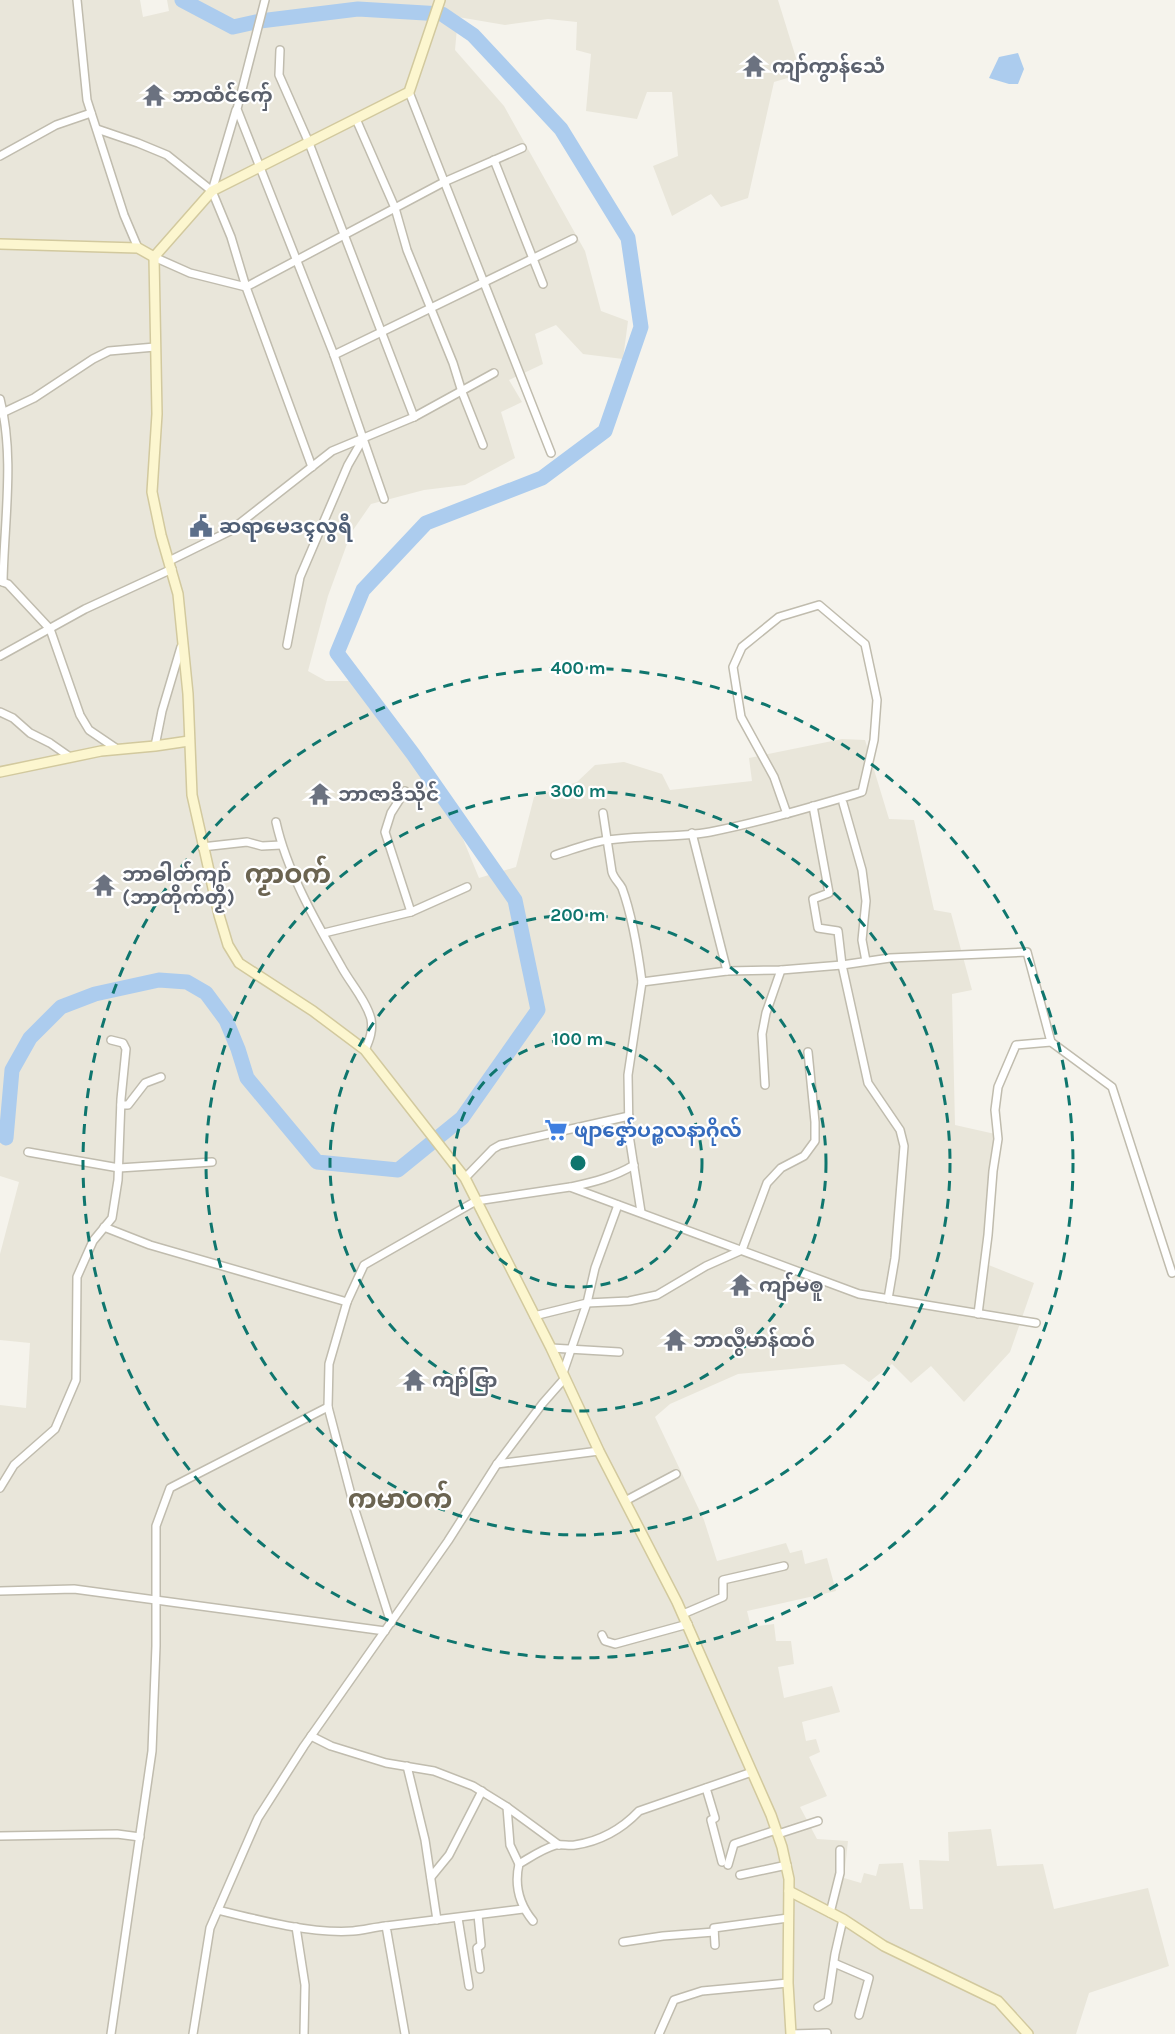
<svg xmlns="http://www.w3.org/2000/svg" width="1175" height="2034" font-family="Karla,'Noto Sans Myanmar',sans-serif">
<rect width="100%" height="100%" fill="#f5f3ec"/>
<path fill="#e9e6da" d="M0,0H140L143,17L169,11L167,0H778L801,74L774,82L748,198L721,207L711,194L672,216L653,166L678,156L672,92H647L637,119L586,111L591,54L576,50L577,22L548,19L505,25L458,17L455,50L504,106L585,251L601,311L628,321L623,359L583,354L556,325L535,334L543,364L509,380L522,402L501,412L515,458L465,485L424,490L371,504L351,533L328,596L308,671L326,681H350L401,749L447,800L479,878L516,867L534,797L577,782L595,765L624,762L662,774L670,790L752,781L749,758L842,739L865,740L889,819L914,820L934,910L951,913L972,990L952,994L955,1125L995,1134L986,1264L1034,1283L1010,1352L964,1402L931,1366L911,1383L892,1364L869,1382L844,1364L738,1374L670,1404L655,1417L704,1520L717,1561L786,1543L790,1553L802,1550L805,1564L827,1558L836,1591L747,1611L751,1627L774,1624L776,1641H791L794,1664L778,1667L784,1698L832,1686L840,1712L802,1722L806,1741L816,1739L820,1752L809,1757L827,1796L800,1807L817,1839L848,1841L844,1878L861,1883L864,1873L876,1876L879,1864L903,1863L910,1909H923L919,1860L949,1861L948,1832L991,1829L997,1866L1043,1864L1054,1909L1148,1888L1169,1966L1089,1993L1076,2034H0V1405L26,1408L30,1343L0,1340V1254L19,1182L0,1176Z"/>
<path fill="#acccee" d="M1018,53L1024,69L1018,84H1009L989,78L999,57Z"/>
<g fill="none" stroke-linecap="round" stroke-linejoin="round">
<path stroke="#acccee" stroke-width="15" d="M6,1138L12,1070L30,1038L61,1007L95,994L159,980L187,982L206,993L226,1020L238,1049L247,1078L317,1162L398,1170L462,1118L538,1010L515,900L413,754L337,653L363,590L426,523L542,478L605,431L641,327L628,238L561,129L473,35L442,14L358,9L260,21L233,27L182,0"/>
<g stroke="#c0bcae" stroke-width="10">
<g id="street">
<path d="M77,0L87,100L124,215L138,248"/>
<path d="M265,0L237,109L334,355L384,499"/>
<path d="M409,92L551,453"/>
<path d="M356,119L395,208L407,250L453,363L462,392L483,445"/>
<path d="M97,129L138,143L167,155L212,191L231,237L246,287L312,467"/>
<path d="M0,156L56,125L91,113"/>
<path d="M494,160L543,284"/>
<path d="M212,191L236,110"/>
<path d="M154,257L190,273L246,287L444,182L522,148"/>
<path d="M334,355L573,239"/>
<path d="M0,399C15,456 4,523 3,582"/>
<path d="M0,414L34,398L93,359L109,351L155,347"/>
<path d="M414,417L494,373"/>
<path d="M169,561L230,531L332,451L414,417L309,143L279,75L280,50"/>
<path d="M0,581L8,584L50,629L80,715L89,730L117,749"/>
<path d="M287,645L300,577L348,465L363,439"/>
<path d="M0,656L85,609L172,569"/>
<path d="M0,712L13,718L30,733L50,743L70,757"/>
<path d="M155,746L162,711L181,647"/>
<path d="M405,791L391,813L385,832L411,912"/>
<path d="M843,803L862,870L866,901L862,940L866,961"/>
<path d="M813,806L829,893L813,899L818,928L838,931L842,965L868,1083L900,1130L904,1146L895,1258L888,1299"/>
<path d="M603,813L612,872C614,879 619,882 622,888C633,918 638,951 642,982"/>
<path d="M276,822C287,872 316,922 341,966C350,983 366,1000 371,1019C373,1030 370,1039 365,1050"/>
<path d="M202,847L247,842L262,846L281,845"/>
<path d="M555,855C572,850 591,842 608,840C642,835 677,838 710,832C761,822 811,807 862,792L874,740L877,700L865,644L819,605L779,617L742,647L733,667L741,717L774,777L787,814"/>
<path d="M324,933L411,912L467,887"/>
<path d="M727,971L781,970L842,965L890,958L1027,952L1051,1042L1016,1045L998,1087L995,1110L998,1139L993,1171L988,1235L978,1314"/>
<path d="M1051,1042L1112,1087L1172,1273"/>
<path d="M765,1085L762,1034L766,1013L781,970"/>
<path d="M121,1105H128L145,1083L161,1077"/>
<path d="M28,1152L119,1168L212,1162"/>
<path d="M465,1178L493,1149L500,1145L629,1116"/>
<path d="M571,1187C594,1182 614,1177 634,1165"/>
<path d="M641,1212L629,1135L628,1075L642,982L727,971L692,833"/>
<path d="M104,1227L150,1245L347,1302"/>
<path d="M534,1316L587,1303L629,1301L657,1295L706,1266L742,1250L767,1183L781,1168L804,1156L815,1141V1122L808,1052"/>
<path d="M551,1348L619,1352"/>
<path d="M563,1373L587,1303L595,1268L618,1205"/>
<path d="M497,1464L599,1451"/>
<path d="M0,1488L14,1465L55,1429L76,1380L77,1277L93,1241L112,1218L118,1180L121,1099L126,1049L123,1043L111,1040"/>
<path d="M625,1501L676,1474"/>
<path d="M0,1591L74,1589L385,1631"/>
<path d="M683,1614L723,1597V1580L784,1566"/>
<path d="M391,1623L355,1510L328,1407L329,1364L347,1302L364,1265L476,1201L570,1187L859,1294L1036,1323"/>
<path d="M602,1635L605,1641L615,1644L688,1624"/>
<path d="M311,1736L331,1746L386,1763L434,1771L473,1786L507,1807"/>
<path d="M407,1766L425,1840L437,1920"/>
<path d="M706,1788L715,1818L711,1820L722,1862"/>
<path d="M778,1834L818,1821"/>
<path d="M0,1836L117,1834L140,1837"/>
<path d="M519,1864L510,1845L507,1807L559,1845"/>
<path d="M728,1865L734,1844L776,1830"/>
<path d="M740,1875L787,1865"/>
<path d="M431,1877L449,1855L482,1791"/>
<path d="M218,1910C258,1920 312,1934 353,1931C364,1930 375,1927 386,1926"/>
<path d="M830,1913L840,1873V1850"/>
<path d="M478,1915L481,1945L477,1948L480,1969"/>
<path d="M458,1918L469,1986"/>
<path d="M533,1921C519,1904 514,1886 519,1864C531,1857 542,1849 556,1845C562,1844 569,1846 575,1845C601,1841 621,1830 639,1811L752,1772"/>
<path d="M296,1927L305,1985L304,2034"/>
<path d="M623,1942L663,1936L714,1932"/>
<path d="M715,1945L714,1928L788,1918"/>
<path d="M834,1963L869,1978L859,2015"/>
<path d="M818,2007L828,2001L835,1954L843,1919"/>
<path d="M111,2034L152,1751L156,1646V1526L170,1488L328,1407"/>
<path d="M193,2034L210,1928L258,1818L304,1746L448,1541L497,1464L543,1403L565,1378"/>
<path d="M405,2034L386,1926L523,1909"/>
<path d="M659,2034L674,2000L702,1991L788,1983"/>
<path d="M791,2034L827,2033"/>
</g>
</g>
<g stroke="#d2c99e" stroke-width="12">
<g id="secondary">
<path d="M440,0L409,92L212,191L154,257L157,414L152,492L161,535L178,594L188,694L192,795L219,915L228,945L239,963L313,1011L365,1050L465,1178L551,1348L599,1451L677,1602L771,1815L782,1847L789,1879L788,1983L791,2034"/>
<path d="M0,244L138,248L154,257"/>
<path d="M0,772L101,751L155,746L189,741"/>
<path d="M789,1891L843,1919L884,1946L998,2001L1028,2034"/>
</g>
</g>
<use href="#street" stroke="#fff" stroke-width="7"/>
<use href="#secondary" stroke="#fcf6cf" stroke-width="9"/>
</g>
<g fill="none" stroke="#0f766e" stroke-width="3" stroke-dasharray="10 8">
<circle cx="578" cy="1163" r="124"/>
<circle cx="578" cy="1163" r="248"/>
<circle cx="578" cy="1163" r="372"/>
<circle cx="578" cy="1163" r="495"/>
</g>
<defs>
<g id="temple-bare" transform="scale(1.8)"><path d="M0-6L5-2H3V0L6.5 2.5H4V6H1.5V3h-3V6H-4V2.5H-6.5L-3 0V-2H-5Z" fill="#6b7280" stroke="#fff" stroke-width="2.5" paint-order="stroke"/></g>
<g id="civic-bare" transform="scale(1.8)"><path d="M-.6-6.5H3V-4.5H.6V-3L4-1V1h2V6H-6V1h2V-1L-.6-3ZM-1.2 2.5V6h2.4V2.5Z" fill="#5c6f8a" stroke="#fff" stroke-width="2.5" paint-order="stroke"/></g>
<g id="supermarket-bare" transform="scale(1.8)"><path d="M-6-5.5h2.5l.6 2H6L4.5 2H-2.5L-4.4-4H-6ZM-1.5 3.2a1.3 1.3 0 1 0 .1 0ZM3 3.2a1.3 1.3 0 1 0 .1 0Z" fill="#3f7fe0" stroke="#fff" stroke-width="2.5" paint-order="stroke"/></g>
</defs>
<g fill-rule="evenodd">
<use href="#temple-bare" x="754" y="66"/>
<use href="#temple-bare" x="154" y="95"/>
<use href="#civic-bare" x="201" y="526"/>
<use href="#temple-bare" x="320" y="794"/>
<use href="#temple-bare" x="104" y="885"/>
<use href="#supermarket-bare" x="556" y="1130"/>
<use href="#temple-bare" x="741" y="1285"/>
<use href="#temple-bare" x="675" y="1340"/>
<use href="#temple-bare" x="414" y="1380"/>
</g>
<g text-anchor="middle" stroke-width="4.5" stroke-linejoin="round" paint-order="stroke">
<g font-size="20" font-weight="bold" fill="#5b616d" stroke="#fff" text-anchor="start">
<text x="772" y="73">ကျာ်ကွာန်သေံ</text>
<text x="172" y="102">ဘာထံင်ကှ်ေ</text>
<text x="338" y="801">ဘာဇာဒိသိုင်</text>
<text x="122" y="881">ဘာဓါတ်ကျာ်<tspan x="122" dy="23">(ဘာတိုက်တၟိ)</tspan></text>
<text x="759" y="1292">ကျာ်မၜူ</text>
<text x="693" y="1347">ဘာလွဳမာန်ထဝ်</text>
<text x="432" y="1387">ကျာ်ဇြာ</text>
</g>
<g font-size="20" font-weight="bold" fill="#4e5e75" stroke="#fff" text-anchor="start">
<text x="219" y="533">ဆရာမေဒၚလွရီ</text>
</g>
<g font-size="20" font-weight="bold" fill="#366cbe" stroke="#fff" text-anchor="start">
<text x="574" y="1137">ဖျာဇၞော်ပဉ္စလနာဂိုလ်</text>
</g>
<g font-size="26" font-weight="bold" fill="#6b6451" stroke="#fff">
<text x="288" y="883">ကၟာဝက်</text>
<text x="400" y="1508">ကမာဝက်</text>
</g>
</g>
<circle cx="578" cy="1163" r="9" fill="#0f766e" stroke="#fff" stroke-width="3"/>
<g font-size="18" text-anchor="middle" font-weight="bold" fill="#0f766e" stroke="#fff" stroke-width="4.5" stroke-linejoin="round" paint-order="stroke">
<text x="578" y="674">400 m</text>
<text x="578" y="797">300 m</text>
<text x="578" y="921">200 m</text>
<text x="578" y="1045">100 m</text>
</g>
</svg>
